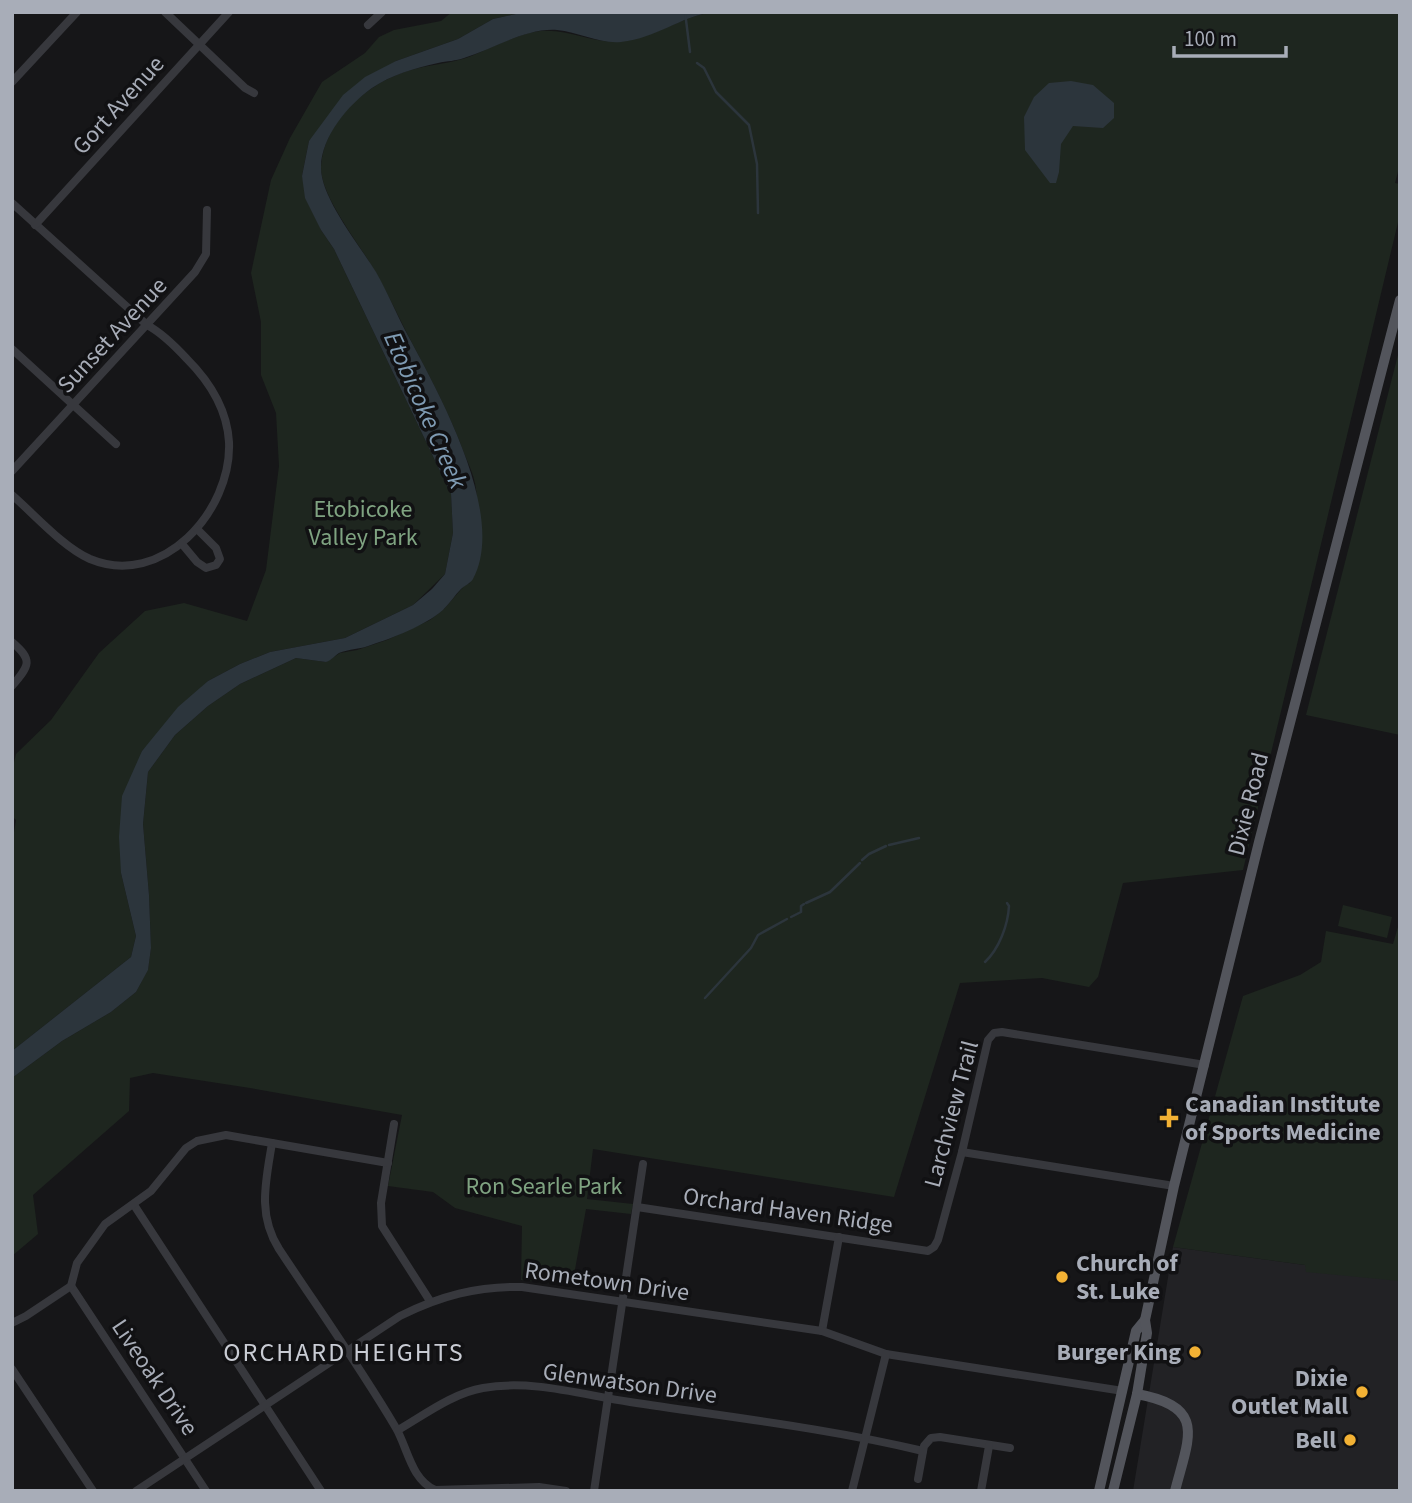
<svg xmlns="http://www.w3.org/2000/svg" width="1412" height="1503" font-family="'Source Sans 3',sans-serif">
<rect width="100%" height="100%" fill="#161618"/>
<path fill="#222225" d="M1173,1247L1400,1278V1491H1133Z"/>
<g fill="#1e261f">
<path d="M452,12H525L493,19L458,39L396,61L309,141L302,176L321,230L334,249L451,494L453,533L445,574L413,605L345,638L270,652L240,664L208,681L142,751L121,873L136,936L131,957L12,1051V844L16,820L12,816V771L16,754L51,720L99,653L145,611L184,603L247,621L266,570L279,466L276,413L261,375V322L251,273L271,180L290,138L322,82L365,53L379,37L394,30L441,21Z"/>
<path d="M713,12H1400V164L1395,183L1400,184V214L1243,870L1123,883L1098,977L1089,987L1042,978L960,983L894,1197L593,1149L587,1199L633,1204L631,1214L586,1209L572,1286L521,1280L522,1226L455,1208L433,1192L388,1186L402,1115L250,1088L153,1073L130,1078L129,1111L33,1195L38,1234L12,1256V1078L62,1041L111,1012L136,992L148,969L151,948L149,895L143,824L148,772L175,735L208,706L240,684L296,658L326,662L340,653L357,650L387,640L430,620L444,609L464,586L470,583C473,551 481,515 475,483C473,473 468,463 464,453C450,415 431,379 412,343C400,320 389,296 376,273C362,247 319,195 321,166C324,124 362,88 399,74C421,65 444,65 466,58C487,50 519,33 540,31C569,28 595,45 623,41C658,36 680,17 713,12Z"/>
<path d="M1400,347V735L1306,715Z"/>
<path d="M1343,905L1392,917L1387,938L1338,926Z"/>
<path d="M1400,920V1281L1306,1272L1305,1265L1173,1247L1243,996L1300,975L1321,962L1326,931L1393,944Z"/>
</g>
<g fill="#2c353c">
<path d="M525,12H713C679,17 657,38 621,42C599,44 579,32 557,30C525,28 494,49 464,58C456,61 447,61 438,63C415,68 391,75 372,88C349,104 321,137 321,167C320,197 360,246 376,272C387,291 395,311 405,330C436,388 508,514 473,579C470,584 465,585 461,589C455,595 450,603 443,610C426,625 393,638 371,645C362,649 348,649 339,653C334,656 332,660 326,662L296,658L240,684L208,706L175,735L148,772L143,824L149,895L151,948L148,970L136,992L111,1012L62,1041L12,1078V1051L131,957L136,936L121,873L119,837L122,796L142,751L178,707L208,681L240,664L270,652L345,638L413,605L432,589L445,574L453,533L451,494L334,249L321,230L305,198L302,176L309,141L343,95L365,77L396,61L458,39L493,19Z"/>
<path d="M1071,81L1093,85L1114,103V118L1103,128L1073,126L1061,144L1059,172L1056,183H1050L1025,150L1024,117L1034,97L1049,83Z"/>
</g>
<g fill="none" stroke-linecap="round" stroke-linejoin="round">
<g stroke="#2c353c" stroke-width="2.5">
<path d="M685,12L690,52"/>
<path d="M697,63L704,68L716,92L749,125L757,164L758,213"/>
<path d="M889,845L919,838"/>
<path d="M862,860L869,854L886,846"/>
<path d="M806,903L830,892L860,863"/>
<path d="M791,917L801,912V906L804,904"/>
<path d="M985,962C999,949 1008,925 1009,906L1007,903"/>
<path d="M705,998L751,948L758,935L787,919"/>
</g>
<g stroke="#37383d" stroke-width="8">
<path d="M165,12L245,88L254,93"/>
<path d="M368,25L382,12"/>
<path d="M12,82L77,12"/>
<path d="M12,203L147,325C162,333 175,346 187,359C210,382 227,409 229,442C232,511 162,589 90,559C63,547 35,515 12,495"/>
<path d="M35,225L229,12"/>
<path d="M12,349L116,444"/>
<path d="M12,471L195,272L206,254L207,210"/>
<path d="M182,544L197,562L206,568L216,565L220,559L216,548L197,529"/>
<path d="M12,642C33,660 30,665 12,686"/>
<path d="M394,1124L381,1203L382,1226L430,1301"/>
<path d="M272,1143C266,1181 257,1214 279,1249C318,1308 360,1367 396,1428C408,1449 411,1479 435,1490L539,1487L566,1491"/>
<path d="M962,1152L1174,1186"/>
<path d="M134,1205L321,1491"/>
<path d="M637,1207L928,1251L934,1247L938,1240L962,1152L988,1040L994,1033L1002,1032L1205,1065"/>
<path d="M71,1286L206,1491"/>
<path d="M12,1323L26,1316L71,1286L77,1263L105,1224L151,1191L186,1148L197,1141L226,1135L388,1163"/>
<path d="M822,1331L839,1237"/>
<path d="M12,1369L93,1491"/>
<path d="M398,1430C424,1415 453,1393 483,1388C531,1379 583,1395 630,1402C728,1417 827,1428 923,1451"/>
<path d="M918,1479L924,1446L931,1438L940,1437L1010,1448"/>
<path d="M136,1491L400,1316C440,1296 477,1286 522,1287L822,1331L886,1354L1123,1391"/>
<path d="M594,1491L643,1164"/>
<path d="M852,1491L886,1354"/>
<path d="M981,1491L989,1446"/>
</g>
<g stroke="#53555c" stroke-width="10">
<path d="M1137,1394C1207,1407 1189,1436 1175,1491"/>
<path d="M1099,1491L1136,1331L1145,1320"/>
<path d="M1113,1491L1137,1394L1147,1333L1145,1320L1174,1186L1259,842L1400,300"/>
</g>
</g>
<g fill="#f2b134" stroke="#111113" stroke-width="2.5">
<path d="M1165.5 1107.5h7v7h7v7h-7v7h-7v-7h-7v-7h7z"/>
<circle cx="1062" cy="1277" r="7"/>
<circle cx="1195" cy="1352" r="7"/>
<circle cx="1362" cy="1392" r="7"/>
<circle cx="1350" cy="1440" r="7"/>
</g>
<g text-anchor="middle" stroke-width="7" stroke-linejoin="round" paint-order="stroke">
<g font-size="24" fill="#a8adb8" stroke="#111113">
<text transform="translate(118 105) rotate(-48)" y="8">Gort Avenue</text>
<text transform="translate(112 335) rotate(-47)" y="8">Sunset Avenue</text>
<text transform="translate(1248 804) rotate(-76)" y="8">Dixie Road</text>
<text transform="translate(951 1114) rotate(-75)" y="8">Larchview Trail</text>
<text transform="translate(788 1210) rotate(8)" y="8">Orchard Haven Ridge</text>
<text transform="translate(607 1281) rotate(8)" y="8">Rometown Drive</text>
<text transform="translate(155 1377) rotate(56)" y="8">Liveoak Drive</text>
<text transform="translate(630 1383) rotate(8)" y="8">Glenwatson Drive</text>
</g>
<g font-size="24" fill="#7fa381" stroke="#111113">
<text x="363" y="517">Etobicoke<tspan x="363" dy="28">Valley Park</tspan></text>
<text x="544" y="1194">Ron Searle Park</text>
</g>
<g font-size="24" font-weight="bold" fill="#a8adb8" stroke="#111113" text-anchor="end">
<text x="1185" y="1112" text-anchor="start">Canadian Institute<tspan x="1185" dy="28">of Sports Medicine</tspan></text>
<text x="1076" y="1271" text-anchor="start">Church of<tspan x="1076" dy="28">St. Luke</tspan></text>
<text x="1181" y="1360">Burger King</text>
<text x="1348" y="1386">Dixie<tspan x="1348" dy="28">Outlet Mall</tspan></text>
<text x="1336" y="1448">Bell</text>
</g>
<g font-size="26" font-style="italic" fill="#7f9bb3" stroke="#111113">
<text transform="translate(426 410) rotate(66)" y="9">Etobicoke Creek</text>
</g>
<g font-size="26" letter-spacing="2" fill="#c9ccd4" stroke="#111113">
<text x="344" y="1361">ORCHARD HEIGHTS</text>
</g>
</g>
<rect width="1412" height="1503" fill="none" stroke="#a8adb8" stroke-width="28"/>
<path d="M1174 46v10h112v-10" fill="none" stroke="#a8adb8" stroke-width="3.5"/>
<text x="1184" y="46" font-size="21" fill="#a8adb8" stroke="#111113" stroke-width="5" paint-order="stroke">100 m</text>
</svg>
